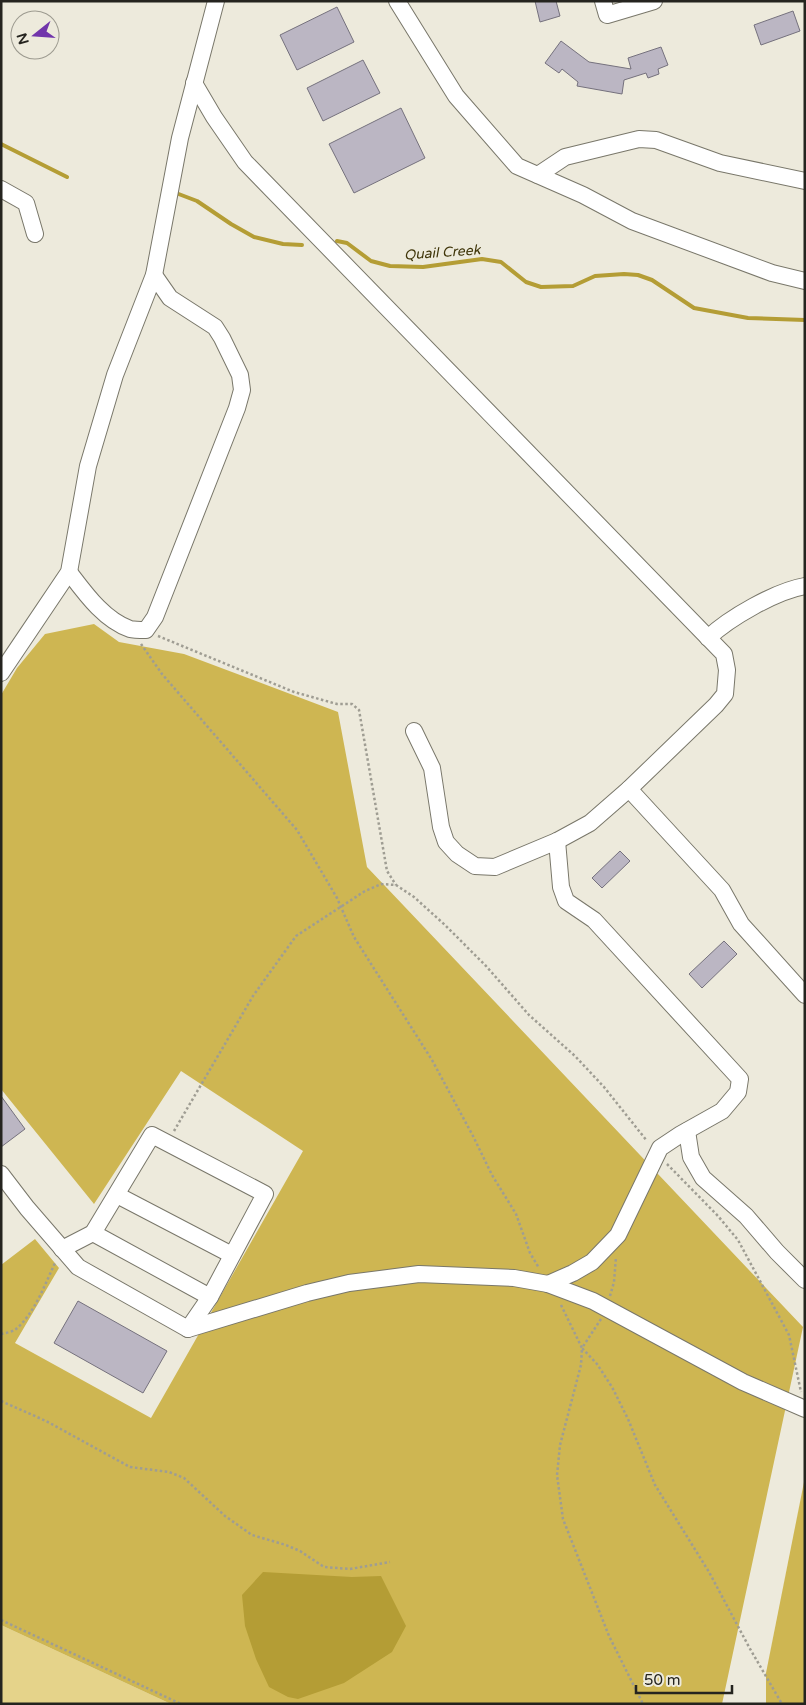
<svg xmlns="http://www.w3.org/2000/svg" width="806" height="1705" font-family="'Varela Round',sans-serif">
<rect width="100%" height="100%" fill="#edeadc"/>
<path fill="#e5d38a" d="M1,1625L171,1704H1Z"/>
<g fill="#ceb652">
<path d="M94,624L119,642L184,654L338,712L367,867L803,1327L722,1704H171L1,1625V1265L35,1239L59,1268L15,1343L151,1418L303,1151L181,1071L94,1204L1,1089V695L17,668L45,634Z"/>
<path d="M805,1477V1704H766V1673Z"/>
</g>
<path fill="#b49d35" d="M263,1572L352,1577L381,1576L406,1626L392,1652L344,1683L298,1699L288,1697L269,1687L256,1659L245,1626L242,1595Z"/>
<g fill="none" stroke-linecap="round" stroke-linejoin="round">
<g stroke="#b49d35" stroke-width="4">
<path d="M1,144L67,177"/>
<path d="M176,193L197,201L231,224L254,237L283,244L302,245"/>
<path d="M337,241L347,243L371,261L390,266L423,267L482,259L501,262L526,282L541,287L573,286L595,276L624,274L638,275L652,280L694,308L748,318L805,320"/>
</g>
</g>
<g fill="#bbb6c3" stroke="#75717d">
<path d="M535,1H556L560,16L540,22Z"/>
<path d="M337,7L354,42L297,70L280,35Z"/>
<path d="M793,11L800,31L761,45L754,25Z"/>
<path d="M561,41L589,62L631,69L628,58L661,47L668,65L658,69L659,74L648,78L646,73L624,80L622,94L577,86L578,82L562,69L559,73L545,63Z"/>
<path d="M363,60L380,93L323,121L307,88Z"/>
<path d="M401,108L425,158L354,193L329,144Z"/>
<path d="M620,851L630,861L602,888L592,878Z"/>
<path d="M724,941L737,954L702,988L689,974Z"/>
<path d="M1,1096L25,1129L1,1147Z"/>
<path d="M78,1301L167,1351L143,1393L54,1343Z"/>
</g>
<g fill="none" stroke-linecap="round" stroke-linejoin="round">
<g stroke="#79776a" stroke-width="18">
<g id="minor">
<path d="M397,1L456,96L517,166L583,195L632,221L772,273L805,281"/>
<path d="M603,1L607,15L654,1"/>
<path d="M194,83L214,117L245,162L724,654L727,670L725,694L716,705L629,789L590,823L557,841L495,867L475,866L457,854L446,842L441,827L432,768L414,731"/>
<path d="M538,175L565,157L639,139L656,140L720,163L805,181"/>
<path d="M1,189L26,203L35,234"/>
<path d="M69,572C85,593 104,620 130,629C134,630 141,630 146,630L155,617L237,408L242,390L240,375L222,338L215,327L170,298L154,275"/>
<path d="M708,638C729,618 776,591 805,586"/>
<path d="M1,673L69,572L88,466L115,375L154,275L180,138L216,1"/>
<path d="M629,789L722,890L741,924L805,995"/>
<path d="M687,1131L691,1157L703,1178L746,1216L777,1252L805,1280"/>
<path d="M1,1174L27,1208L78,1267L188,1329L307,1293L349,1283L419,1274L514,1278L548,1284L593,1301L743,1382L805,1409"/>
<path d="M117,1195L232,1255"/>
<path d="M93,1233L210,1297"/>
<path d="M62,1249L93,1233L152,1135L265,1194L210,1297L188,1329"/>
<path d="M548,1284L573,1273L592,1262L618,1235L660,1148L681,1134L722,1111L738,1092L740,1079L594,920L566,901L561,887L557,841"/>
</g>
</g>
<g stroke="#9f9d93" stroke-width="2.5" stroke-dasharray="2.5 2.5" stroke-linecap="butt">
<path d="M158,636L294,692L337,704H352L359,710L387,871L396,885"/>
<path d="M141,644L162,674L297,830L337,898L354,937L432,1060L473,1136L492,1175L516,1214L530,1253L539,1268"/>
<path d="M174,1131L253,996L296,936L365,891L381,884L396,885L414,897L445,925L486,966L529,1015L575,1056L604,1087L647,1141"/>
<path d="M667,1164L718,1216L738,1240L789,1335L801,1392"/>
<path d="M610,1296L614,1282L616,1257"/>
<path d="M561,1305L582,1348L581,1365L560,1445L557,1475L563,1519L609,1636L643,1704"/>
<path d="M601,1319L582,1348L597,1364L612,1387L628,1419L655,1485L709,1572L749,1647L782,1704"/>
<path d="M1,1334C6,1333 12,1332 16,1329C35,1313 45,1284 55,1263"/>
<path d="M1,1401L46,1421L130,1467L169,1472L184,1478L225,1516L252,1535L286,1545L300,1551L324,1567L350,1569L390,1562"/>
<path d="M1,1620L181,1704"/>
</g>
<use href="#minor" stroke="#fff" stroke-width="16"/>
</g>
<g text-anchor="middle" stroke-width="4.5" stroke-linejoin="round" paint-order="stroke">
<g font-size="14" font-style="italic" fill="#3f3509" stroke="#edeadc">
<text transform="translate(442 252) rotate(-4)" y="5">Quail Creek</text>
</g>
</g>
<rect width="806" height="1705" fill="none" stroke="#25241f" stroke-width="5"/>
<g transform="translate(35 35) rotate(253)"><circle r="24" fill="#edeadc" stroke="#9d9b90"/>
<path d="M0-4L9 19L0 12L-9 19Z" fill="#7135ab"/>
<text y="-8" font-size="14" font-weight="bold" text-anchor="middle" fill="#25241f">N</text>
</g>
<path d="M636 1685v8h96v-8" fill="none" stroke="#25241f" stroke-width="2.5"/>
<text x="644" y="1685" font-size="15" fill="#25241f" stroke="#edeadc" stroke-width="4" paint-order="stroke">50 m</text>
</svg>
